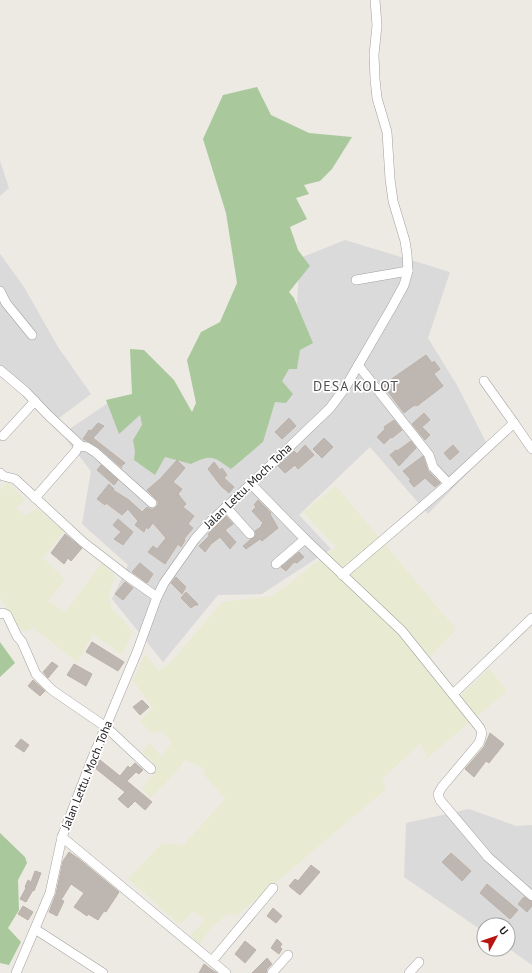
<svg xmlns="http://www.w3.org/2000/svg" width="532" height="973" font-family="'PT Sans',sans-serif">
<rect width="100%" height="100%" fill="#edeae4"/>
<g fill="#dbdada">
<path d="M0,161L9,188L0,196Z"/>
<path d="M345,240L450,272L428,338L458,387L490,450L428,514L370,447L299,515L331,549L262,594L218,595L163,662L112,599L128,565L82,524L91,471L62,434L111,401L208,436L293,360L300,258Z"/>
<path d="M0,254L24,287L58,347L91,394L51,424L0,369Z"/>
<path d="M469,809L516,826L532,825V965L508,948V925H484V932L404,877L406,823Z"/>
</g>
<g fill="#e8ebd1">
<path d="M8,482L25,500L16,508L26,516L37,508L64,531L43,558L65,579L48,601L65,612L102,563L115,576L109,594L111,608L133,632L122,655L93,633L78,663L34,628L23,632L16,623L0,597V490Z"/>
<path d="M336,486L456,629L424,664L452,701L463,694L489,668L507,691L426,759V754L420,744L382,779L386,789L235,917L230,913L213,925L199,945L191,935L205,920L193,911L180,925L128,879L162,843L183,845L225,799L205,776L203,768L185,760L170,779L150,798L142,788L153,775L156,765L142,752L150,743L162,757L172,742L162,731L152,734L140,721L153,708L133,680L145,654L159,671L173,660L222,602L273,596L336,547L303,512Z"/>
</g>
<g fill="#a9c99c">
<path d="M257,87L271,115L309,133L352,137L332,169L320,181L304,185L309,194L296,198L307,219L290,227L298,250L310,266L289,292L294,298L313,343L300,350L297,369H289L282,381L293,394L286,403L275,402L263,442L231,469C213,456 211,454 191,464L165,457L155,475L134,460L135,451L133,440L142,425L140,415L119,434L106,400L132,394L130,349L144,350L174,380L192,412L196,403L187,360L201,332L220,322L237,283L226,213L203,139L223,95Z"/>
<path d="M0,642L15,663L0,677Z"/>
<path d="M0,833L25,857L27,863L18,880L19,910L8,928L21,942L9,965L0,963Z"/>
</g>
<g fill="#bdb6b1" stroke="#beb2a8">
<path d="M426,355L432,363L434,361L440,369L434,374L443,386L417,406L416,405L413,406L404,413L383,385Z"/>
<path d="M424,413L430,420L422,427L430,435L425,440L412,424Z"/>
<path d="M289,418L296,426L282,439L275,432Z"/>
<path d="M394,420L402,430L392,438L391,437L384,444L377,437L385,429L384,427Z"/>
<path d="M98,423L104,426L93,438L125,463L121,466L122,468L98,447L83,439L89,430L91,431Z"/>
<path d="M324,438L333,447L322,458L313,449Z"/>
<path d="M411,441L416,448L399,466L390,455L396,450L397,451Z"/>
<path d="M305,445L314,455L298,469L295,465L285,473L278,466L294,451L297,454Z"/>
<path d="M453,445L459,452L450,460L444,453Z"/>
<path d="M423,456L428,471L440,483L435,487L425,478L414,487L409,481L411,480L403,471Z"/>
<path d="M177,460L185,468L173,482L182,489L178,494L186,504L183,507L194,516L188,524L193,528L184,539L185,540L181,547L178,544L165,564L148,552L153,546L157,549L166,538L153,523L148,529L146,527L144,532L135,525L138,521L128,509L122,515L106,503L105,505L97,499L109,484L114,489L113,490L129,500L142,512L147,507L150,509H154L158,505V501L147,490L160,479Z"/>
<path d="M214,462L220,470L222,468L227,475L224,478L234,487L229,493L221,486L208,469Z"/>
<path d="M101,465L118,480L114,485L97,470Z"/>
<path d="M258,500L271,513L270,514L278,528L262,541L260,539L246,549L243,546L250,540L254,538L256,534L255,531L262,526L261,525L263,523L252,511L256,507L254,505Z"/>
<path d="M226,516L233,524L225,530L236,542L230,549L220,537L211,544L205,552L199,546L209,536L208,534Z"/>
<path d="M118,519L133,532L123,545L114,539L121,532L113,525Z"/>
<path d="M65,534L82,548L71,561L68,558L64,564L51,553Z"/>
<path d="M299,552L304,557L297,563L294,562L286,571L281,567Z"/>
<path d="M140,563L153,574L147,583L132,572Z"/>
<path d="M176,577L186,587L182,594L171,583Z"/>
<path d="M125,582L133,588L123,600L115,594Z"/>
<path d="M186,592L197,603L198,605H195L191,608L181,598Z"/>
<path d="M92,642L124,662L118,671L86,652Z"/>
<path d="M52,662L58,666L48,678L43,672Z"/>
<path d="M74,664L92,674L86,686L67,675Z"/>
<path d="M33,680L45,691L40,696L28,686Z"/>
<path d="M142,700L149,707L140,715L133,707Z"/>
<path d="M490,733L504,744L489,763L486,761L474,777L465,769L484,747Z"/>
<path d="M21,739L29,745L24,752L15,746Z"/>
<path d="M100,760L120,776L128,766L130,768L135,763L143,770L139,774L136,772L127,781L152,802L145,810L135,801L128,808L118,799L125,792L95,768Z"/>
<path d="M69,852L79,859L119,892L106,912L104,911L98,920L88,914L87,916L74,907L84,893L71,884L61,900L64,901L57,916L49,912L56,894L63,861Z"/>
<path d="M451,853L471,871L462,881L442,862Z"/>
<path d="M311,865L320,872L300,895L289,886L295,879L298,881Z"/>
<path d="M35,871L41,873L34,891L33,890L26,902L20,899L26,888L25,887L28,880L31,882Z"/>
<path d="M487,884L518,910L510,919L480,893Z"/>
<path d="M524,897L532,902V906L527,912L518,904Z"/>
<path d="M23,906L33,912L28,920L18,914Z"/>
<path d="M273,908L282,916L276,923L267,916Z"/>
<path d="M277,939L282,944L280,947L282,949L279,954L271,948Z"/>
<path d="M245,941L256,950L245,963L235,954Z"/>
<path d="M267,958L272,964L267,969L266,973H252Z"/>
<path d="M204,964L212,970L217,973H199Z"/>
</g>
<g fill="none" stroke-linecap="round" stroke-linejoin="round">
<g stroke="#a1a1a1" stroke-width="10">
<g id="minor">
<path d="M356,280L408,271"/>
<path d="M0,291L6,303L32,335"/>
<path d="M358,365L429,455L433,467L448,483"/>
<path d="M0,370L26,392L48,415L79,444L76,451L35,498"/>
<path d="M514,423L532,449"/>
<path d="M3,436L35,401"/>
<path d="M79,446L87,447L95,452L152,503"/>
<path d="M0,473L3,476L15,479L83,542L127,576L157,597"/>
<path d="M251,484L305,539L402,631L480,728C483,733 481,738 479,743L442,787L438,794L440,800L488,857L532,896"/>
<path d="M226,507L250,534"/>
<path d="M276,564L305,539"/>
<path d="M342,575L446,486L514,423L484,381"/>
<path d="M0,614L3,613L7,615L17,636L22,642L36,674L52,690L106,727L151,769"/>
<path d="M453,694L532,618"/>
<path d="M62,837L226,973"/>
<path d="M35,929L103,973"/>
<path d="M212,961L273,888"/>
<path d="M16,973L50,893L62,837L90,764L137,652L157,597L164,583L195,539L211,521L251,484L330,408L345,388L392,307L404,285L408,271L407,254L405,241L393,201L390,179L387,132L377,98L375,79L374,55L377,25L375,0"/>
<path d="M272,973L288,955"/>
<path d="M409,973L419,962"/>
</g>
</g>
<use href="#minor" stroke="#fff" stroke-width="9"/>
</g>
<g text-anchor="middle" stroke-width="3.5" stroke-linejoin="round" paint-order="stroke">
<g font-size="12" fill="#1d1d1d" stroke="#fff">
<text transform="translate(248 486) rotate(-44)" y="4">Jalan Lettu. Moch. Toha</text>
<text transform="translate(87 775) rotate(-68)" y="4">Jalan Lettu. Moch. Toha</text>
</g>
<g font-size="14" letter-spacing="1" fill="#505050" stroke="#fff">
<text x="356" y="391">DESA KOLOT</text>
</g>
</g>
<g transform="translate(496 937) rotate(50)"><circle r="19" fill="#ffffff" stroke="#a5a5a5"/>
<path d="M0-3L7 15L0 10L-7 15Z" fill="#b81512"/>
<text y="-6" font-size="11" font-weight="bold" text-anchor="middle" fill="#1d1d1d">U</text>
</g>
</svg>
